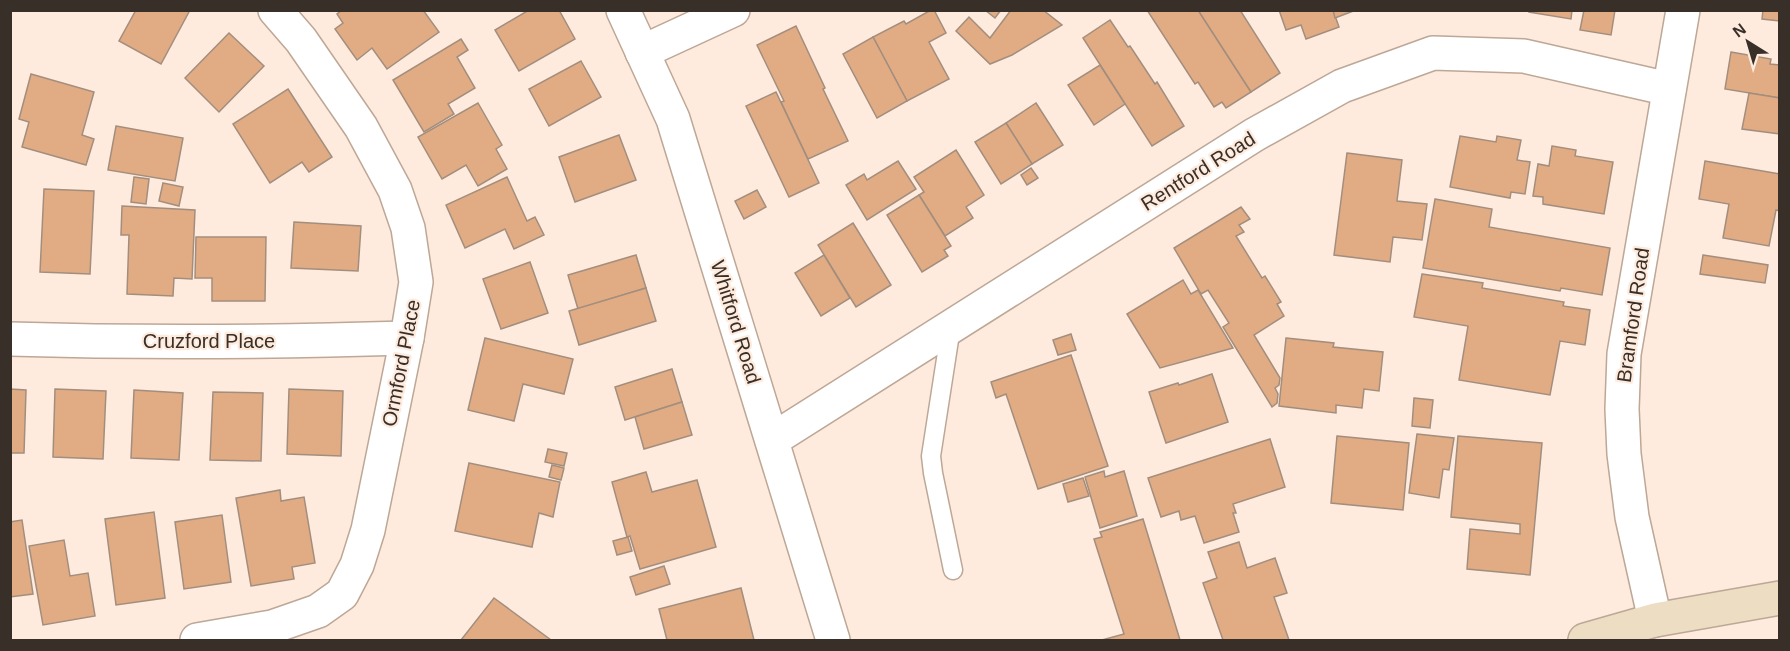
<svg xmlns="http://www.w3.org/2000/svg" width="1790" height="651" font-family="Arial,sans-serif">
<rect width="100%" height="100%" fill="#feebdd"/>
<g fill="#e1ac84" stroke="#a38e7e" stroke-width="1.5">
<path d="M136,10H190L161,64L119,41Z"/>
<path d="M342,10H423L439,32L387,69L372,48L357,60L335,29L343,23L337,14Z"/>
<path d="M529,10H559L575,39L519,71L495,30Z"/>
<path d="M931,10H934L946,33L929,42L949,79L907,101L873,37L904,21L906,24Z"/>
<path d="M985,10H1001L995,18Z"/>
<path d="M1011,10H1043L1062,25L1012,55L990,64L956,31L969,17L990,38Z"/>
<path d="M1147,10H1198L1251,92L1226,108L1222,102L1214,107L1198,82L1195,84Z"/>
<path d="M1198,10H1240L1280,73L1251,92Z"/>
<path d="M1279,10H1333L1339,27L1306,39L1301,25L1286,30Z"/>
<path d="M1333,10H1356L1335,18Z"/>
<path d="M1529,10H1572L1571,19L1529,12Z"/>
<path d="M1584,10H1615L1611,35L1580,30Z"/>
<path d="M1763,10H1780V21L1762,19Z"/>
<path d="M1110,20L1128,47L1130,46L1155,84L1157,82L1184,126L1152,146L1083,38Z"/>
<path d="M796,26L825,88L823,89L848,141L808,159L781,102L784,101L757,45Z"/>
<path d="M229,33L264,66L219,112L185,78Z"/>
<path d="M873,37L907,101L877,118L843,54Z"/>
<path d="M461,39L468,50L457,57L475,88L448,104L454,114L424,132L393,80Z"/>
<path d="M1731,52L1771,59L1770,64L1780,65V98L1725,89Z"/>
<path d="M581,61L601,97L549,126L529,89Z"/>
<path d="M1100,65L1125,104L1094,125L1068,85Z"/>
<path d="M31,74L94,92L82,135L94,139L86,165L22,147L29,122L19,119Z"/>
<path d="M288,89L332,157L309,172L302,162L270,183L233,124Z"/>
<path d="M776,92L819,183L789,197L746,106Z"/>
<path d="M1749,93L1780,98V134L1742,129Z"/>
<path d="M478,103L502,145L496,149L507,169L478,186L466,165L442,179L418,137Z"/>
<path d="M1036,103L1063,145L1032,164L1006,123Z"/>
<path d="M1006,123L1032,164L1001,184L975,142Z"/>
<path d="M116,126L183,138L175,181L108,170Z"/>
<path d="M619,135L636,180L575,202L559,157Z"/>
<path d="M1460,136L1496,142L1497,136L1521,140L1517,160L1530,162L1525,194L1511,192L1510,198L1450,187Z"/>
<path d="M1552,146L1576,150L1575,156L1613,162L1604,214L1543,204V197L1533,196L1538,164L1549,166Z"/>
<path d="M956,150L984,195L966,207L973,218L945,236L919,195L924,192L914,177Z"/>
<path d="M1347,153L1402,160L1397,201L1427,204L1422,240L1393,237L1390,262L1334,255Z"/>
<path d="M898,161L916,189L867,220L846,185L864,174L867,180Z"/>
<path d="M1705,161L1780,174V211L1776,210L1769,246L1723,238L1729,204L1699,199Z"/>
<path d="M1031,168L1038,178L1027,185L1021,175Z"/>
<path d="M134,177L149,179L146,204L131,202Z"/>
<path d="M507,177L527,221L535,217L544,235L514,249L505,229L465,248L446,205Z"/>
<path d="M163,183L183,187L179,206L159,201Z"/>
<path d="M44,189L94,191L90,274L40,272Z"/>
<path d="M757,190L766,207L744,219L735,201Z"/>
<path d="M919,195L951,246L944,250L948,256L922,272L887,215Z"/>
<path d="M1435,199L1492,209L1489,227L1610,248L1602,295L1561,288L1560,291L1423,268Z"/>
<path d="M122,206L195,210L192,279L174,278L173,296L127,294L129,235H121Z"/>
<path d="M1241,207L1250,219L1239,225L1244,232L1236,236L1262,278L1265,276L1281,302L1277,304L1284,316L1254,335L1280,378L1279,385L1275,388L1278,394L1277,403L1272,407L1223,327L1229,323L1208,290L1201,294L1174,248Z"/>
<path d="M294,222L361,226L358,271L291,268Z"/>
<path d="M853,223L891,285L856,307L818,245Z"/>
<path d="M196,237H266L265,301H212V278H195Z"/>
<path d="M636,255L646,288L578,309L568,275Z"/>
<path d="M824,255L850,298L821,316L795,273Z"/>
<path d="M1703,255L1768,265L1765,283L1700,274Z"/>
<path d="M530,262L548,313L501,329L483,279Z"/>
<path d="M1422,274L1483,283L1482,288L1564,302L1563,306L1590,310L1585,345L1560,341L1550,395L1459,380L1468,326L1414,317Z"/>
<path d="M1183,280L1191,294L1198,290L1233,348L1160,368L1127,314Z"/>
<path d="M646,288L656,321L579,345L569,311Z"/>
<path d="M1071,334L1076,350L1058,355L1053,340Z"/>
<path d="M485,338L573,359L564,394L523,384L514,421L468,410Z"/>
<path d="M1286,338L1334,343L1333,347L1383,352L1379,391L1364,389L1362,408L1336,405V413L1279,406Z"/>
<path d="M1071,355L1108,466L1038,489L1006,394L996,398L991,382Z"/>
<path d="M672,369L682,402L625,420L615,387Z"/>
<path d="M1212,374L1228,422L1166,443L1149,392L1178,383L1179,385Z"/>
<path d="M10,389L26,390L24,453H10Z"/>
<path d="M55,389L106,391L103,459L53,457Z"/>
<path d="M289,389L343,391L341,456L287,454Z"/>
<path d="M134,390L183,393L179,460L131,458Z"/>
<path d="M213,392L263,393L261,461L210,460Z"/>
<path d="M1414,398L1433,400L1430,428L1412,426Z"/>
<path d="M682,402L692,435L644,449L635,417Z"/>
<path d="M1417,434L1454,438L1449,470L1443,469L1439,498L1409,493Z"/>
<path d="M1337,436L1409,443L1403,510L1331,503Z"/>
<path d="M1458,436L1542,443L1530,575L1467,569L1470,529L1520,534V524L1451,517Z"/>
<path d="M1270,439L1285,487L1233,504L1236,513H1233L1239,532L1204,543L1195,516L1181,520L1179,511L1161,517L1148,478Z"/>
<path d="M548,449L567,453L564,466L545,462Z"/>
<path d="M469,463L560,482L553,517L539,513L532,547L455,531Z"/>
<path d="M552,465L564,468L561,480L549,477Z"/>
<path d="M1104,471L1105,477L1124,471L1137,516L1100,528L1085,477Z"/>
<path d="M646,472L652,492L697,480L716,547L640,569L630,536L627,537L612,482Z"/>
<path d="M1083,478L1089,496L1068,502L1063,484Z"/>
<path d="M280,490L281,501L304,497L315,563L292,567L294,579L251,586L236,498Z"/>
<path d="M154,512L165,598L116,605L105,519Z"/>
<path d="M222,515L231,582L184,589L175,522Z"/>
<path d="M1143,519L1180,640H1102L1124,634L1094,539L1102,537L1100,532Z"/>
<path d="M22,520L33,594L10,597V522Z"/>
<path d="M628,537L632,551L617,555L613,541Z"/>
<path d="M64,540L70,576L88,573L95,616L43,625L29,546Z"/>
<path d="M1239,542L1247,568L1275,558L1287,593L1274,597L1289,640H1223L1203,583L1217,578L1208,552Z"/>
<path d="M664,566L670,584L636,595L630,577Z"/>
<path d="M741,588L754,640H667L659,609Z"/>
<path d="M494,598L551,640H461Z"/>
</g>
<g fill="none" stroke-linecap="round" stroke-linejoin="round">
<g stroke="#bda796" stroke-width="21">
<path id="lane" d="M951,327L931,456L933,473L953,570"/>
</g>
<g stroke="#bda796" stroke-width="36">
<g id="street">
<path d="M623,10L673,119L833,640"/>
<path d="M642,52L733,10"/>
<path d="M10,339C143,343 275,342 407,338"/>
<path d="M772,440L1254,135L1342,86L1433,53L1524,56L1669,89"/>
<path d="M1655,620L1632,517L1624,454L1622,409L1624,354L1683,10"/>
<path d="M197,640L272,627L318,611L342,594L357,565L368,530L407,338L416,282L408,228L395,190L361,127L301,40L275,10"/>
</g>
</g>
<g stroke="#bda796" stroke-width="36">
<path id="secondary" d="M1585,640L1655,620L1780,598"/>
</g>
<use href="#lane" stroke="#fff" stroke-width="18"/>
<use href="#street" stroke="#fff" stroke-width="33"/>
<use href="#secondary" stroke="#ecddc3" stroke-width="33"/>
</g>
<g text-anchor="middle" stroke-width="4.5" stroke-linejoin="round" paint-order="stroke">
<g font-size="20" fill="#382f29" stroke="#feebdd">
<text transform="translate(1198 171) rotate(-32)" y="7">Rentford Road</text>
<text transform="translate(1633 315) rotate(-82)" y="7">Bramford Road</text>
<text transform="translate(736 322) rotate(73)" y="7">Whitford Road</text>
<text x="209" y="348">Cruzford Place</text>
<text transform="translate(401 363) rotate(-79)" y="7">Ormford Place</text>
</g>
</g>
<rect width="1790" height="651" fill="none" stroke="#382f29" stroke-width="24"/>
<g transform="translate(1748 42) rotate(323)" stroke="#feebdd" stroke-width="4.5" paint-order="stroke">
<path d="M0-4.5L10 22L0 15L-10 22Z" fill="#382f29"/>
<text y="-9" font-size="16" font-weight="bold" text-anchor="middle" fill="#382f29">N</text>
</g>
</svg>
